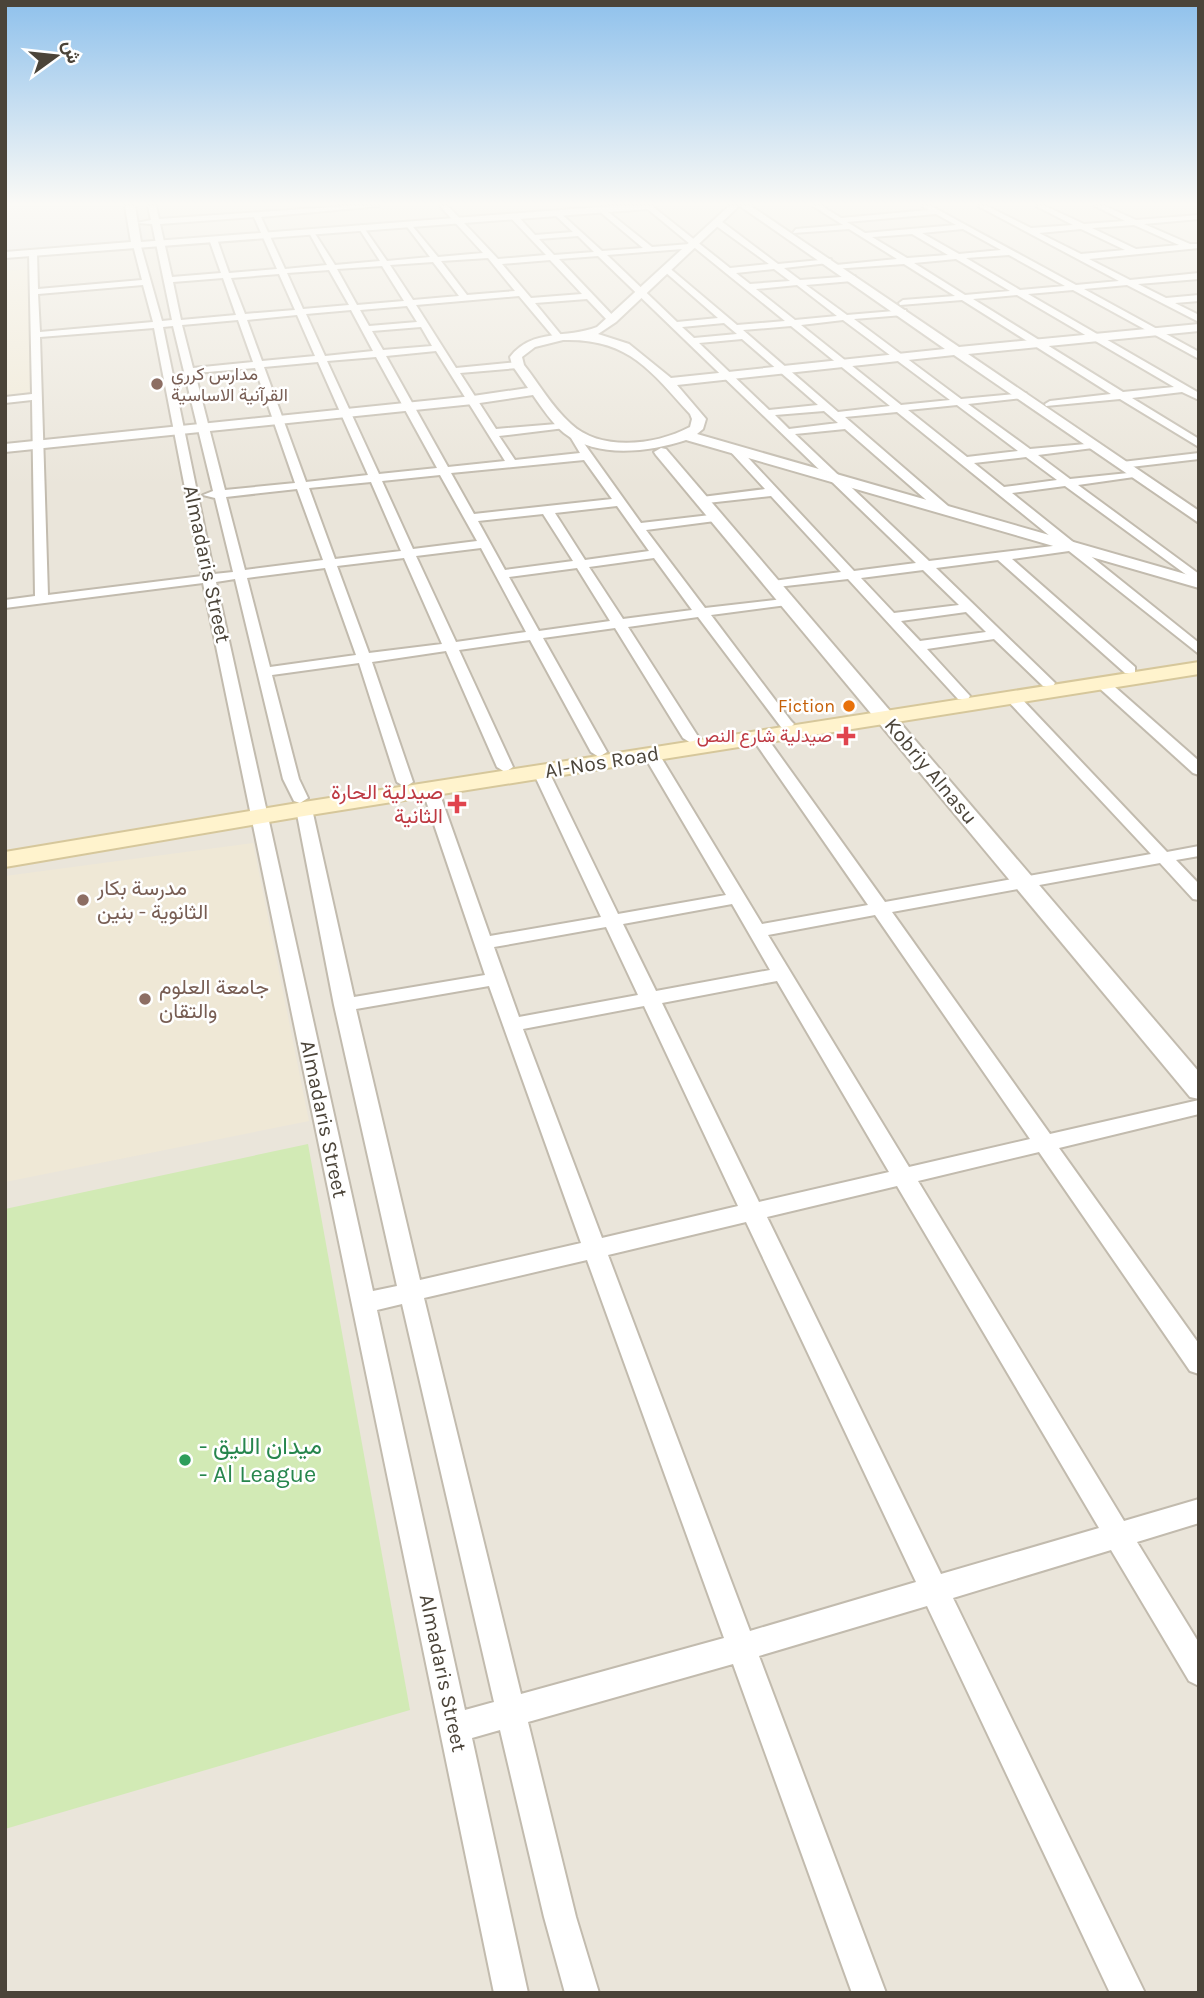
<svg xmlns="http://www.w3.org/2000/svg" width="1204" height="1998" font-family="Karla,Vazirmatn,sans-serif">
<rect width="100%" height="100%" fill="#f6f3ec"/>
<rect fill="#eae5da" x="5" y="206" width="1194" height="1787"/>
<path fill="#e6e2dd" d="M5,206H139L148,244L5,255Z"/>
<g fill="#efe8d6">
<path d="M34,269L35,395L5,398V271Z"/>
<path d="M253,843L309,1121L5,1182V876Z"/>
</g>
<path fill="#d2eab5" d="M308,1144L410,1710L5,1829V1209Z"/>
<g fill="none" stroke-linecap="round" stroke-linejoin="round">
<g stroke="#c2bbae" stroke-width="4">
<g id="minor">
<path d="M148,206H156L159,219L347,206H379L261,217L285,269L327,265L308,231L312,229L335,265L380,261L358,227L362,225L387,261L430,257L405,224L409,222L438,257L483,253L440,206H448L498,259L546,255L509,216L516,214L535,235L573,232L554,214L557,210L602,251L643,248L599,211L602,207L652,247L690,244L644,206H652L730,268L769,264L715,225V221H721L778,264L831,259L828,263L784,268L800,280L855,276L852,281L806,285L847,315L906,310V314L903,315L854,319L961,399L1026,393L1027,395L1022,398L968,404L1030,449L1097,443V447L1093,448L1038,455L1070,479L1138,472V476L1134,477L1078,485L1199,574V584L1065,486L1012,493L1199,643V654L1069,551L1012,559L1135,667V673H1125L998,560L936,568L1055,683L1053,686H1043L994,639L927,649L970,696L968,699H958L848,579L768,588V582L773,581L841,572L771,496L698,504V498L702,497L765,489L729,450L739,448L854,571L916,563L598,256L559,259L617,320L609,322L587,299L535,303L562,336V340H556L519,296L416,305L456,368L518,362L523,365L518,368L460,373L496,429L569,423V427L573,428L641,523L719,514V520L715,521L646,530L705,608L792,598V604L787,605L711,615L791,721L794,724L791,727H781L698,617L628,627L699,738L691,743L683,738L615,628L543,638L607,752L599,757L591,752L530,640L459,650L513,767L505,772L497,767L446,651L372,662L413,782L405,787L397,782L359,663L272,675L299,779L308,798L300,803L294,801L283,779L235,579L216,582L373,1291L397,1286L334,1005L296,809L298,806L304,804L312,809L354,997L485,975L422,789L430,784L438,789L490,936L601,917L533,772L541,767L549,772L618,914L726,895L643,754L651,749L659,754L762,924L868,905L752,738L760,733L765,735L885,902L1151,854L1007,700L1005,697L1012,693L1017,694L1167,852L1199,846V856L1176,860L1199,884V900L1193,899L1160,863L892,912L1050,1134L1199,1100V1114L1059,1148L1199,1344V1374L1190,1371L1039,1152L918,1181L1124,1521L1199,1499V1523L1137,1542L1199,1643V1686L1189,1681L1111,1550L953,1598L1145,1993H1110L927,1606L759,1656L886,1993H852L733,1664L528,1722L576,1917L599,1993H565L544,1917L500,1730L472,1738L528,1993H494L203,583L5,608V600L35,596L32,400L5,403V397L32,394L29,253L33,251L37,253L38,289L142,280L133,245L140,243L162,321L172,320L152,224L137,223L151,220ZM254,217L277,269L229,273L217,239L213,237L209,239L221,273L172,277L160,224ZM578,236L594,252L554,255L539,239ZM695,248L785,321L737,325L667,266L664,271L718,318L677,322L607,255ZM488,258L515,291L467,295L441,261ZM550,260L582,294L531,298L502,264ZM433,262L459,296L413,300L390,265ZM382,266L404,301L357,305L337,269ZM774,269L790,281L750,284L736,273ZM329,270L349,305L303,309L287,273ZM279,274L295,310L245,314L231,278ZM223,278L236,315L181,320L173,282ZM143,285L153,322L40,332L38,294ZM797,285L837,316L795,320L756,289ZM407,306L417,322L369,326L360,310ZM351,310L373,351L325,356L306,314ZM297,315L315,356L262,361L247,320ZM238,320L253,362L193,368L182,325ZM843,320L950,400L901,405L801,325ZM724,323L737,334L694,338L682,327ZM173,326L213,491L203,495L215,498L233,572L214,574L163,327ZM791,326L890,406L838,412L743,330ZM421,327L432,346L383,350L372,331ZM154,328L202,576L48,595L40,337ZM742,339L818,405L769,410L699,343ZM436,351L505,461L448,467L386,356ZM376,357L437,468L379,474L327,361ZM318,362L368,475L306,482L264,367ZM255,368L295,483L225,490L195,373ZM957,405L1018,451L967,457L908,410ZM824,411L838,423L789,429L775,415ZM897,412L1061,545L929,561L795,434L845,429L940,512H948V506L845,417ZM565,428L580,453L515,460L499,436ZM1026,457L1057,480L1004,487L974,463ZM584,460L612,499L474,514L451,473ZM440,475L477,541L413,549L382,481ZM371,482L401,551L335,559L309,488ZM297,489L323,560L245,570L226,497ZM617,506L649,551L585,560L555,513ZM543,514L573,561L505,570L478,521ZM481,548L526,632L456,642L416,556ZM404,558L442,644L369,653L337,566ZM654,558L692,610L623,619L589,567ZM325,568L356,655L270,667L247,578ZM577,568L610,621L539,631L509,577ZM923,570L959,605L894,613L861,578ZM966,612L986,632L920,641L901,621ZM732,904L770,970L656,991L623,924ZM875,915L1030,1139L909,1167L768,935ZM606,927L638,995L519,1017L494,947ZM777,981L889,1172L759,1202L662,1003ZM489,986L581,1243L420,1280L356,1009ZM644,1006L738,1206L602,1238L523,1029ZM897,1186L1099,1528L941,1574L767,1217ZM746,1222L916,1582L750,1631L608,1255ZM587,1260L724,1638L521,1694L424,1298ZM402,1304L494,1702L465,1710L377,1310Z"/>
<path d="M813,206H822L841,218L929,210L922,206H931L1076,285L1119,281L978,206H987L1031,228L1073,225L1036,206H1045L1084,224L1125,221L1095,206H1105L1136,220L1199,215V219L1144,224L1190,244H1199V248L1089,259L1130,280L1199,273V279L1138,284L1166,298L1199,295V301L1175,303L1199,315V322L1127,285L1084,289L1199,352V359L1073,290L1028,294L1199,393V400L1182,392L1132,398L1199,439V447L1120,399L1046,406L1045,404L1050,401L1111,394L962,300L900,305L899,303L903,300L955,296L904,264L833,269L836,265L897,259L849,229L793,233L796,229L843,225ZM936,214L956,225L865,233L847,222ZM1134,225L1179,245L1136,249L1092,228ZM963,229L1001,250L959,254L922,233ZM1081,229L1125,250L1081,254L1039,233ZM912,234L948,255L907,258L872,237ZM1009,255L1065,286L1020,290L966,258ZM956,259L1010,291L965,295L914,263ZM1017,295L1174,387L1123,392L973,299Z"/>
<path d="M1199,453V459L1122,468L1116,465L1122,462Z"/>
<path d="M1102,679L1107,680L1199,761V775L1193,773L1097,686L1095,683L1097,680Z"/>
</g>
</g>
<g stroke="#c2bbae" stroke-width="4">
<g id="tertiary">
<path d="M125,206H135L141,242L613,206H653L648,209L5,258V252L131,242Z"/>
<path d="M729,206H739L616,322L598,334L629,344L671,378L945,349L740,206H751L959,347L1199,324V331L968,354L1199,511V523L954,355L677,385L706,419L703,429L697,434L1199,578V588L686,440C649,452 597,459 564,433C552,423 542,408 533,395L473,404L5,452V444L473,396L528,388L512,365L510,357C532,328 567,339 597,327ZM563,340C628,338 650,370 690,414L692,419L690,427C656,445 601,452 571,424C551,406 540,385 524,365L522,357L535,347Z"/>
<path d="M661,448L666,449L1199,1072V1099L1190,1097L656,455L654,452Z"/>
</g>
</g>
<g stroke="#d6c79b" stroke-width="4">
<path id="secondary" d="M1199,662V674L304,816L5,867V852L304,802Z"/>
</g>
<use href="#minor" fill="#fff" fill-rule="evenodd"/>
<use href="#tertiary" fill="#fff" fill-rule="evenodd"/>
<use href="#secondary" fill="#fff3cd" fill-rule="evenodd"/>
</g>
<linearGradient id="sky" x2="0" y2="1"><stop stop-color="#8fc1ec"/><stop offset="0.42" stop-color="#fbfaf6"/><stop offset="1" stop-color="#fbfaf6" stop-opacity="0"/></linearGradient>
<rect width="1204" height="486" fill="url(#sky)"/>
<g fill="#8d6e63" stroke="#fff" stroke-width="2.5">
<circle cx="157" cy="384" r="7"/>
<circle cx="83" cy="900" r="7"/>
<circle cx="145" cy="999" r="7"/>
</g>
<circle fill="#e8710a" stroke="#fff" stroke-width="2.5" cx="849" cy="706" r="7"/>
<g fill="#e0444e" stroke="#fff" stroke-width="2.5">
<path d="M842.5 725.5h7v7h7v7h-7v7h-7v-7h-7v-7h7z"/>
<path d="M453.5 793.5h7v7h7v7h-7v7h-7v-7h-7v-7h7z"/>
</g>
<circle fill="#2e9e5b" stroke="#fff" stroke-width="2.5" cx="185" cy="1460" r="7"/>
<g text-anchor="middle" stroke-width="5" stroke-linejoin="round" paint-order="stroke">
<g font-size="18" fill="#785e54" stroke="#fff" text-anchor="start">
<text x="171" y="380">مدارس كرري<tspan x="171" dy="21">القرآنية الاساسية</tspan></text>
</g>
<g font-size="18" fill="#c56008" stroke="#fff" text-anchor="end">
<text x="835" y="712">Fiction</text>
</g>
<g font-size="18" fill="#be3a42" stroke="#fff" text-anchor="end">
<text x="832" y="742">صيدلية شارع النص</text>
</g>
<g font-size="21" fill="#4b4439" stroke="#fff">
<text transform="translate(207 564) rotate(78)" y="7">Almadaris Street</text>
<text transform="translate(602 762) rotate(-9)" y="7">Al-Nos Road</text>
<text transform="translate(931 771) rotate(50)" y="7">Kobriy Alnasu</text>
<text transform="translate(324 1119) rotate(78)" y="7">Almadaris Street</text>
<text transform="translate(443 1673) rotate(78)" y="7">Almadaris Street</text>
</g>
<g font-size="21" fill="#be3a42" stroke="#fff" text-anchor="end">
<text x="443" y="799">صيدلية الحارة<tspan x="443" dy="24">الثانية</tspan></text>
</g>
<g font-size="21" fill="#785e54" stroke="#fff" text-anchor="start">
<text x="97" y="895">مدرسة بكار<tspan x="97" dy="24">الثانوية - بنين</tspan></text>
<text x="159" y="994">جامعة العلوم<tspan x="159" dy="24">والتقان</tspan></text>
</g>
<g font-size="24" fill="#27864d" stroke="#fff" text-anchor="start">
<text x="199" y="1454">- ميدان الليق<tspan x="199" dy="28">- Al League</tspan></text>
</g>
</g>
<rect width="1204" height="1998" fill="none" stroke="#4b4439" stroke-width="14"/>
<g transform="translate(56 56) rotate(75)" stroke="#ffffff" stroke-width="5" paint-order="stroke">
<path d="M0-5L12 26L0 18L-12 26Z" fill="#4b4439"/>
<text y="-10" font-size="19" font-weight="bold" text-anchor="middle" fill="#4b4439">ش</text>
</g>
</svg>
